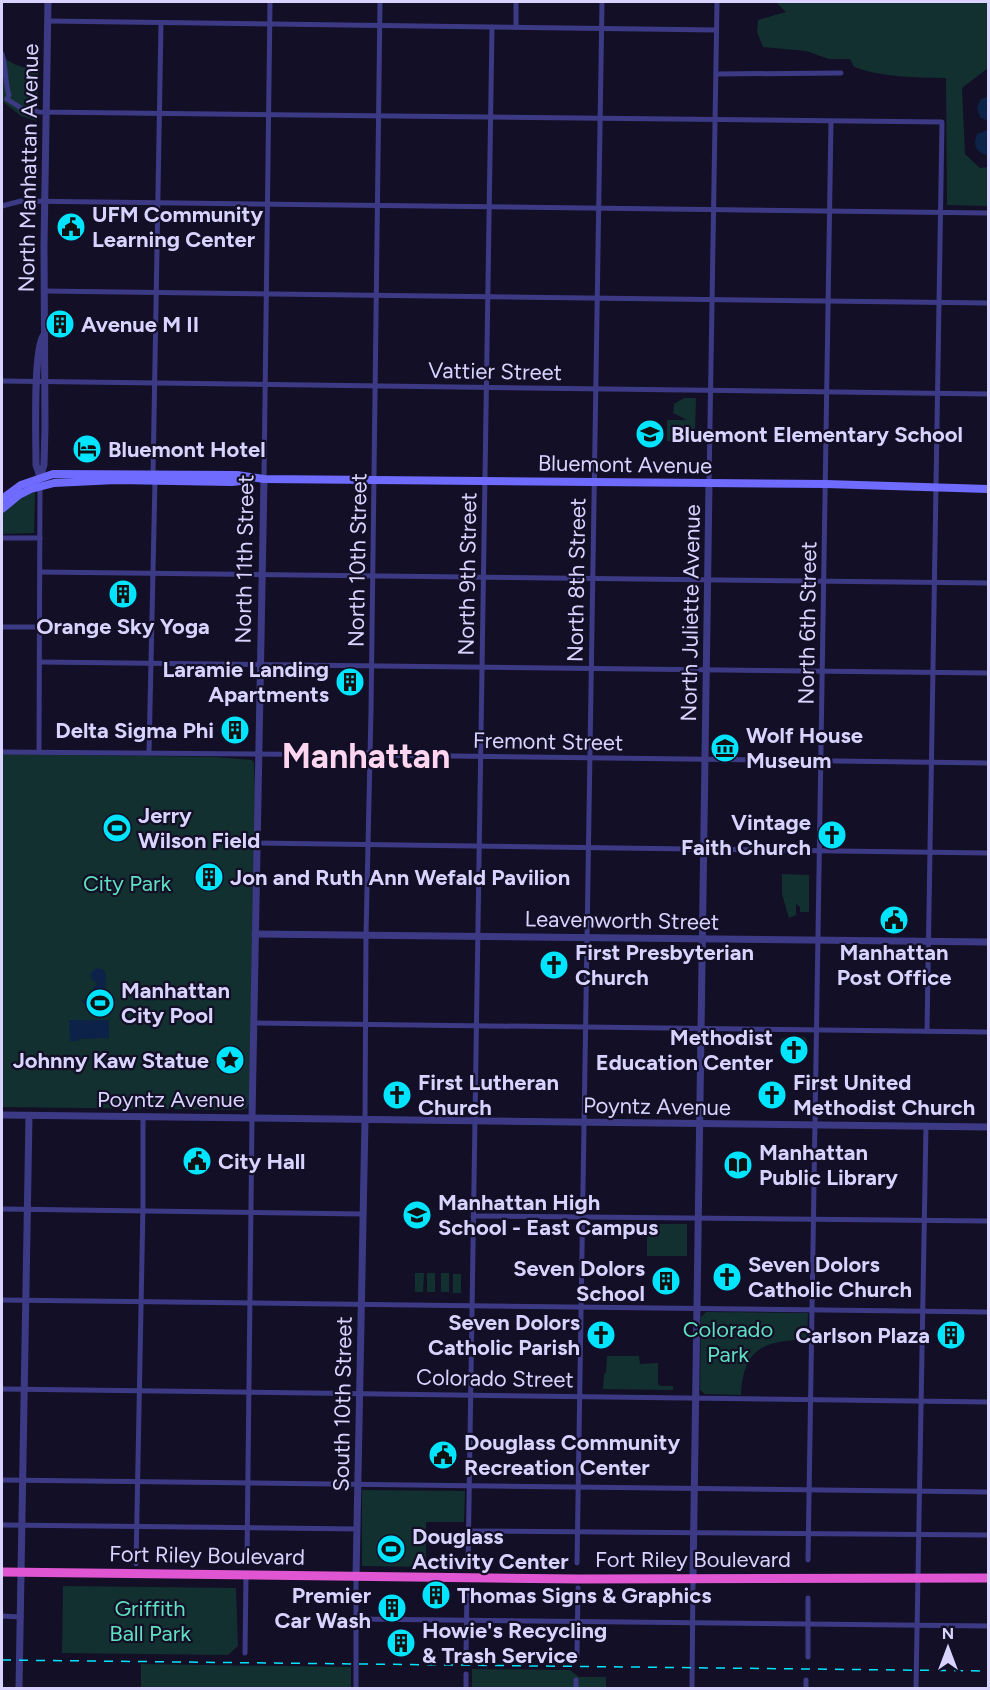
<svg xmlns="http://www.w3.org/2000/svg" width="990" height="1690" font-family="Figtree,sans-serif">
<rect width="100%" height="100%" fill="#130f26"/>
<g fill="#12302f">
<path d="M776,2H988V68L962,88L965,154L980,168L988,167V206L947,205L946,78C914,77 884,78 854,67L850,59H829L806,51L763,47L757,32L758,20L786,12Z"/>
<path d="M2,55C13,66 23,68 38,69L37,121L21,116L2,101Z"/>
<path d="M684,398H696L695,433H687V442L667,441V420H687L673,413L674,404Z"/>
<path d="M35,492L34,533L2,534V514L22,497Z"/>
<path d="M2,754L216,757L252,760L254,763L255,796L249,1102L247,1108L242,1110L2,1107Z"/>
<path d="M782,874L809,875V912H800V907L796,904V915L789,918L782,894Z"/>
<path d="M786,1037H805L808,1043L789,1042L787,1055H781V1039Z"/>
<path d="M929,1102L931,1105H939L950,1114H933V1111L927,1108Z"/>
<rect x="647" y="1224" width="40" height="32"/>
<path d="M415,1273H424L423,1292H415Z"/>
<rect x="427" y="1273" width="8" height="19"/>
<rect x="441" y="1273" width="8" height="19"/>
<rect x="453" y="1274" width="8" height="19"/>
<path d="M706,1312L808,1313L807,1340C765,1340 743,1348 741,1395L705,1394L700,1390L701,1317Z"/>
<path d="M607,1356H639L640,1364L658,1363V1384L660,1386H673V1390L603,1389L604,1374L606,1373Z"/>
<path d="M362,1490L465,1491L464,1522H426V1567L362,1566Z"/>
<path d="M63,1586L236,1588L238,1646L228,1655L62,1653Z"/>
<path d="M141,1664L351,1667V1688H141Z"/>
<path d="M472,1669L570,1670L579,1677H606V1688H472Z"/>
</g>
<g fill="#0c2248">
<path d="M988,96V121L980,117L977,108L980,100Z"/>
<path d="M988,130V155C977,154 972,145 977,134Z"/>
<path d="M96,968L102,969L106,973L105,992L110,997L107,1001L102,997L101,1002L98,1004V1009L94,1012L88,1009L82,1001L95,994L93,988L98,984L92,980L90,974Z"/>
<path d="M69,1020H109V1038L79,1039L78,1041H70Z"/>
</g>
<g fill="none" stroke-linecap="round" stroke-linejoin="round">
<g stroke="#3d3a85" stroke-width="5">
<path d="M516,2V27"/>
<path d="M48,21L716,30"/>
<path d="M2,54C6,68 5,82 9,95L7,99"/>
<path d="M716,74L841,73"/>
<path d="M7,99L24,110L39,112L942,122L927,1031"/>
<path d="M2,206L21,201L988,213"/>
<path d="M44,291L988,303"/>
<path d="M2,381L988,394"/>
<path d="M153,475L161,23"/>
<path d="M264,479L270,2"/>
<path d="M709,484L717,2"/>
<path d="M2,538H40"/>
<path d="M40,572L988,583"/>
<path d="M2,627H40"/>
<path d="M40,662L988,673"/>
<path d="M2,752L363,755L369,752L376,755L988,763"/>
<path d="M39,752L40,485"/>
<path d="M149,753L155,480"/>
<path d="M257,843L988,853"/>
<path d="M255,1023L988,1032"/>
<path d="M365,1120L366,935L371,711L380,2"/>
<path d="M2,1209L363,1214"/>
<path d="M473,1216L988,1221"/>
<path d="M2,1300L988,1312"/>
<path d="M2,1389L988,1402"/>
<path d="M2,1480L988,1492"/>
<path d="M2,1525L357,1529"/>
<path d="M468,1531L988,1535"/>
<path d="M247,1559L252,1117"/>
<path d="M808,1560L831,121"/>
<path d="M577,1563L602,2"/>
<path d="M136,1564L143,1205V1117"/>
<path d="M468,1568L492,27"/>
<path d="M2,1616L21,1617"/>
<path d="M356,1619L988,1626"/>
<path d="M245,1653L246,1576"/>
<path d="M466,1656L467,1588"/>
<path d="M577,1656L578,1588"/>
<path d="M808,1657V1598"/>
<path d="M356,1688V1577"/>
<path d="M466,1688V1674"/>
<path d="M576,1688V1680"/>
<path d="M692,1688L693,1579"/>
<path d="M806,1688V1680"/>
<path d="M916,1688L926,1126"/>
</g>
<g stroke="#3d3a85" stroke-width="7">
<path d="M40,477L44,465L45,427L44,246L48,2"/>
<path d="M40,477L36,465C36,440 33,353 43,336"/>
<path d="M255,934L988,942"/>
<path d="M2,1115L988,1127"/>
<path d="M252,1117L264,479"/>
<path d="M356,1577L365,1120"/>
<path d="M693,1579L709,484"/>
<path d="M19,1688L29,1116"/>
</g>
<g stroke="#6f6bff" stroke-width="8">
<path d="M2,499L21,485L53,474L237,475L264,479L826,484L988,489"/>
<path d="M2,509L19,495L31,489L54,483L116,480L232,482L250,480"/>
</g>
<path stroke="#e055d1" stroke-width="9" d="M2,1572L579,1579L988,1578"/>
<path stroke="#00e5ff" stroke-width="1.5" stroke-dasharray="9 8" stroke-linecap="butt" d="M2,1660L988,1671"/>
</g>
<defs>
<g id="civic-disc" transform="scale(1.5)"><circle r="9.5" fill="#00e5ff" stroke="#130f26"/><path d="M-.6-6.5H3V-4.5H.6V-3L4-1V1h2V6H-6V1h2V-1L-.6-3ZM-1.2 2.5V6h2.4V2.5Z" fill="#111"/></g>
<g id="building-disc" transform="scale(1.5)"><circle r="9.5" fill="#00e5ff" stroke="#130f26"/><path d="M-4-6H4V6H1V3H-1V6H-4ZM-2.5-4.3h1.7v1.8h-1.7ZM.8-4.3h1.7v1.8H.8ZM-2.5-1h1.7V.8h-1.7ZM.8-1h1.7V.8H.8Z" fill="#111"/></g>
<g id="school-disc" transform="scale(1.5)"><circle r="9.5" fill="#00e5ff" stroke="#130f26"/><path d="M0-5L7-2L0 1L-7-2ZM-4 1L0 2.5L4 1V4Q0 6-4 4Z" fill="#111"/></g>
<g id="hotel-disc" transform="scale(1.5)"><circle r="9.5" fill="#00e5ff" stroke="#130f26"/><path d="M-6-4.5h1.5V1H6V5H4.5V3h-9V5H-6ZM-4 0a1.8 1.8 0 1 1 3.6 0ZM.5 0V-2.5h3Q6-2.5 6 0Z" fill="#111"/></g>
<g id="museum-disc" transform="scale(1.5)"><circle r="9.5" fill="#00e5ff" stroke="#130f26"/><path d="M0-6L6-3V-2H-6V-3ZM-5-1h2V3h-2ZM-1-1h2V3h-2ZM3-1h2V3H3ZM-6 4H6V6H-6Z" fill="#111"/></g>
<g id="stadium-disc" transform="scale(1.5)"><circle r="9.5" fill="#00e5ff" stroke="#130f26"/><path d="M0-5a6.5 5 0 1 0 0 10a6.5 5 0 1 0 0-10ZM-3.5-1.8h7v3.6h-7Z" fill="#111"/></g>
<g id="church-disc" transform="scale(1.5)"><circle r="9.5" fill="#00e5ff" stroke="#130f26"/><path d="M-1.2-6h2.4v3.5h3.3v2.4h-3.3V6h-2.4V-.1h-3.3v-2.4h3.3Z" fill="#111"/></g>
<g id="sight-disc" transform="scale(1.5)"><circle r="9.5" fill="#00e5ff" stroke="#130f26"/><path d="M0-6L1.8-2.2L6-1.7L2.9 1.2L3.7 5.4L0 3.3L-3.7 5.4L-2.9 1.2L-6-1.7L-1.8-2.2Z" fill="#111"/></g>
<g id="library-disc" transform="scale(1.5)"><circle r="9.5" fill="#00e5ff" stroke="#130f26"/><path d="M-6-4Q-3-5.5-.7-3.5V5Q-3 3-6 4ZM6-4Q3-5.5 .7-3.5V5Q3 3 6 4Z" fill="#111"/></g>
</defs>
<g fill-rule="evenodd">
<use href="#civic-disc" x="71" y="227"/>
<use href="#building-disc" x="60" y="324"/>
<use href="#school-disc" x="650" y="434"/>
<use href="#hotel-disc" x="87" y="449"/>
<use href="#building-disc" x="123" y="594"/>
<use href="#building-disc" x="350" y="682"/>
<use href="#building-disc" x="235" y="730"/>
<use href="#museum-disc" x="725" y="748"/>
<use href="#stadium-disc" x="117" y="828"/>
<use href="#church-disc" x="832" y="835"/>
<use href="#building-disc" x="209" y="877"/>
<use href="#civic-disc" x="894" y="920"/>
<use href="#church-disc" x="554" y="965"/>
<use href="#stadium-disc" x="100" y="1003"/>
<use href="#church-disc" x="794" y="1050"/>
<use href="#sight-disc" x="230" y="1060"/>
<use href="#church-disc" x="397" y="1095"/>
<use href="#church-disc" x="772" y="1095"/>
<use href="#civic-disc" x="197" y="1161"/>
<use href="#library-disc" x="738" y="1165"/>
<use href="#school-disc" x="417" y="1215"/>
<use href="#church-disc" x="727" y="1277"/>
<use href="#building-disc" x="666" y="1281"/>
<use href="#church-disc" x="601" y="1335"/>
<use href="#building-disc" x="951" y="1335"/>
<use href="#civic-disc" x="443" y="1455"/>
<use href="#stadium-disc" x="391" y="1549"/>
<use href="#building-disc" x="436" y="1595"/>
<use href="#building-disc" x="392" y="1608"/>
<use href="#building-disc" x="401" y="1643"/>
</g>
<g text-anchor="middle" stroke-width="4.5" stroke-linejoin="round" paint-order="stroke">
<g font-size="22" fill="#d9d4ff" stroke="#130f26">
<text transform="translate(28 168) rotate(-89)" y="8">North Manhattan Avenue</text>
<text transform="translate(495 371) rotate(1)" y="8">Vattier Street</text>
<text transform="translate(625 464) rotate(1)" y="8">Bluemont Avenue</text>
<text transform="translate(244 559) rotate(-89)" y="8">North 11th Street</text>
<text transform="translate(357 560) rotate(-89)" y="8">North 10th Street</text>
<text transform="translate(467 574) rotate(-89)" y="8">North 9th Street</text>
<text transform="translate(576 580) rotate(-89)" y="8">North 8th Street</text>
<text transform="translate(690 613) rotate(-89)" y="8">North Juliette Avenue</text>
<text transform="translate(807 623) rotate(-89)" y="8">North 6th Street</text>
<text transform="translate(548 741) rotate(1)" y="8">Fremont Street</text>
<text transform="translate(622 920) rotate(1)" y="8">Leavenworth Street</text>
<text x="171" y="1107">Poyntz Avenue</text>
<text transform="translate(657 1106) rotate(1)" y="8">Poyntz Avenue</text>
<text transform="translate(495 1378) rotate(1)" y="8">Colorado Street</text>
<text transform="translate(342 1404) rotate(-89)" y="8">South 10th Street</text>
<text transform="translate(207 1555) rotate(1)" y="8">Fort Riley Boulevard</text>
<text x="693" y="1567">Fort Riley Boulevard</text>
</g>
<g font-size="22" font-weight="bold" fill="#d9d4ff" stroke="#130f26" text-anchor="start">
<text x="92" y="222">UFM Community<tspan x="92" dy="25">Learning Center</tspan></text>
<text x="81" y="332">Avenue M II</text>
<text x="671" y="442">Bluemont Elementary School</text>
<text x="108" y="457">Bluemont Hotel</text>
<text x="123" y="634" text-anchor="middle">Orange Sky Yoga</text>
<text x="329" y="677" text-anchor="end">Laramie Landing<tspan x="329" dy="25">Apartments</tspan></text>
<text x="214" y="738" text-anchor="end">Delta Sigma Phi</text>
<text x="746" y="743">Wolf House<tspan x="746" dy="25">Museum</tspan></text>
<text x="138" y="823">Jerry<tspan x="138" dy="25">Wilson Field</tspan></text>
<text x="811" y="830" text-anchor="end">Vintage<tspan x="811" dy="25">Faith Church</tspan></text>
<text x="230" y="885">Jon and Ruth Ann Wefald Pavilion</text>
<text x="575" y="960">First Presbyterian<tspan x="575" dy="25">Church</tspan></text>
<text x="894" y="960" text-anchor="middle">Manhattan<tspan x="894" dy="25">Post Office</tspan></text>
<text x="121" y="998">Manhattan<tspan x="121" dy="25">City Pool</tspan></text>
<text x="773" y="1045" text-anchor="end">Methodist<tspan x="773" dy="25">Education Center</tspan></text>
<text x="209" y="1068" text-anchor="end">Johnny Kaw Statue</text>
<text x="418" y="1090">First Lutheran<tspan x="418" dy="25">Church</tspan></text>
<text x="793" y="1090">First United<tspan x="793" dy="25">Methodist Church</tspan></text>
<text x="759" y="1160">Manhattan<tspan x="759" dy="25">Public Library</tspan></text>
<text x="218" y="1169">City Hall</text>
<text x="438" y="1210">Manhattan High<tspan x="438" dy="25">School - East Campus</tspan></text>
<text x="748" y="1272">Seven Dolors<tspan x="748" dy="25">Catholic Church</tspan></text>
<text x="645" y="1276" text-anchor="end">Seven Dolors<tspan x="645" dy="25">School</tspan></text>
<text x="580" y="1330" text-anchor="end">Seven Dolors<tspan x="580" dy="25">Catholic Parish</tspan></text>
<text x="930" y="1343" text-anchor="end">Carlson Plaza</text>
<text x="464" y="1450">Douglass Community<tspan x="464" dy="25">Recreation Center</tspan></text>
<text x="412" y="1544">Douglass<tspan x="412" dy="25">Activity Center</tspan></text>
<text x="371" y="1603" text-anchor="end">Premier<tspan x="371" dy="25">Car Wash</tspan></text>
<text x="457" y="1603">Thomas Signs &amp; Graphics</text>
<text x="422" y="1638">Howie's Recycling<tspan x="422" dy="25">&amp; Trash Service</tspan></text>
</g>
<g font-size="22" fill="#5fe0c0" stroke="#130f26">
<text x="127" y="891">City Park</text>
<text x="728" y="1337">Colorado<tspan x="728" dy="25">Park</tspan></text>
<text x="150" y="1616">Griffith<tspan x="150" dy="25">Ball Park</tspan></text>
</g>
<g font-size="34" font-weight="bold" fill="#ffd6f0" stroke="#130f26">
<text x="366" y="768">Manhattan</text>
</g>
</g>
<rect width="990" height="1690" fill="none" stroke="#d9d4ff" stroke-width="6"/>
<g transform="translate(948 1648)" stroke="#130f26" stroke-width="4.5" paint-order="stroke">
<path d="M0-4.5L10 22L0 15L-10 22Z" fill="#d9d4ff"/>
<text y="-9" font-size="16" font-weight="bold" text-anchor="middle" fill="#d9d4ff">N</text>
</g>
</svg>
